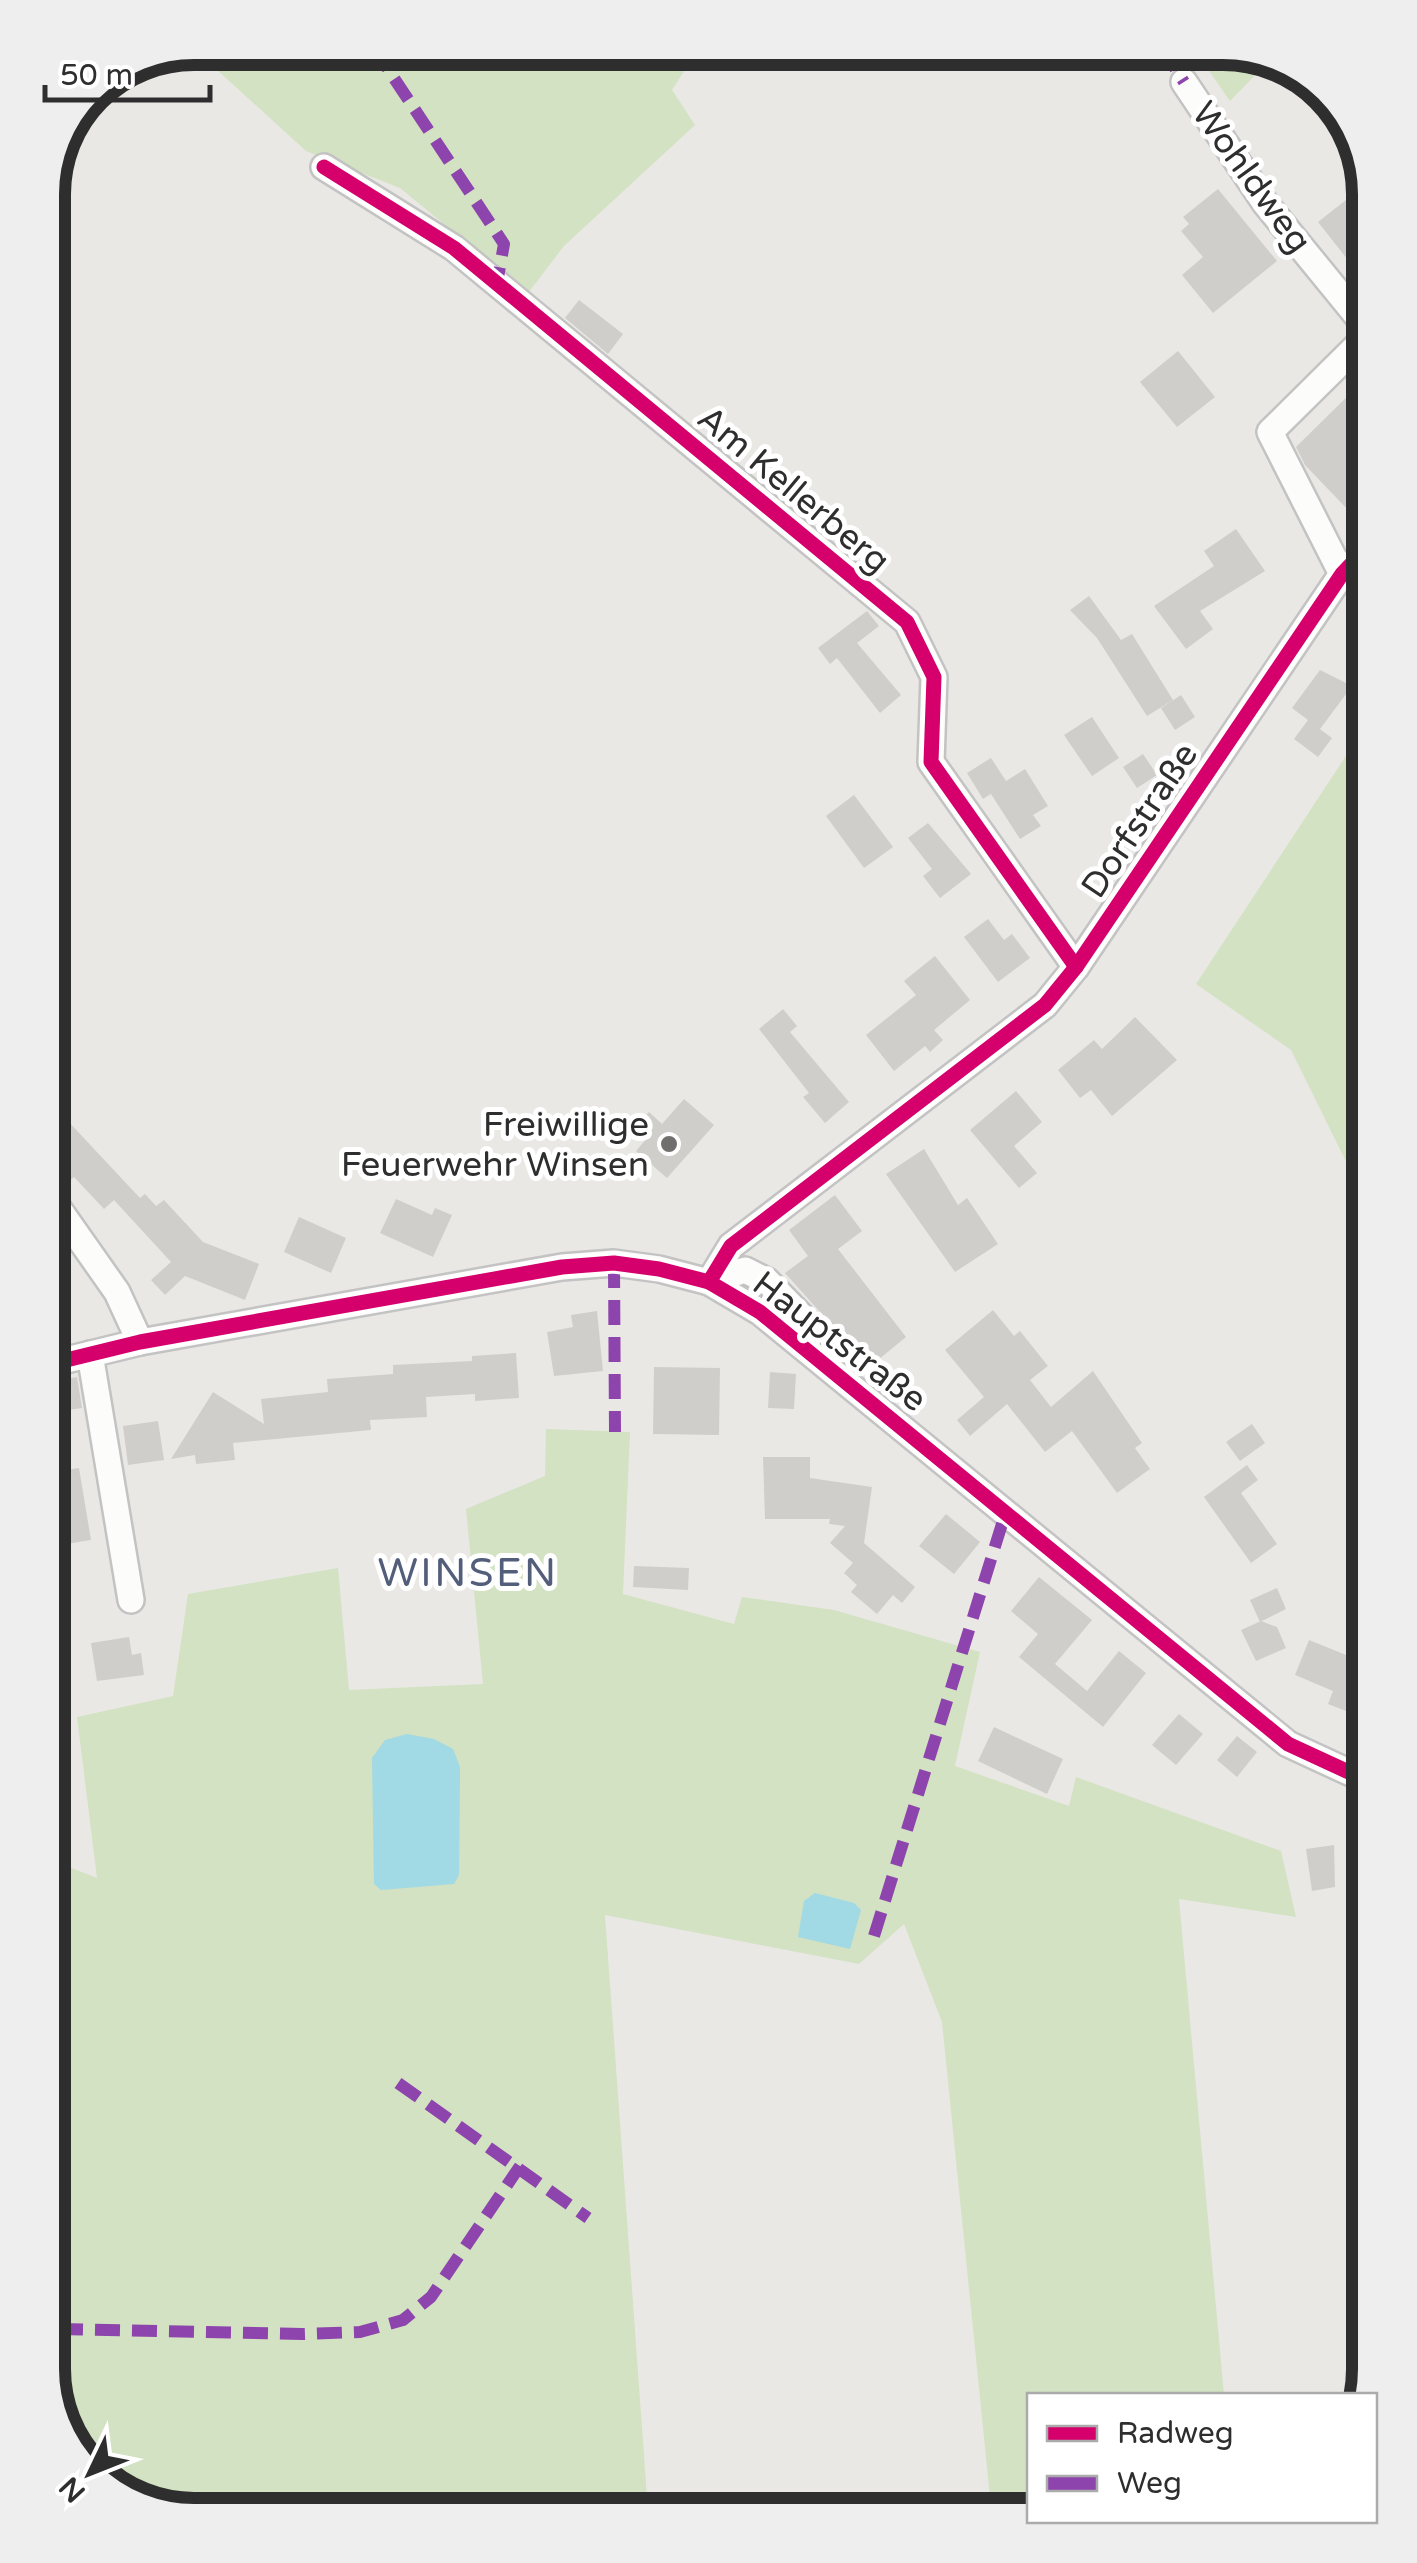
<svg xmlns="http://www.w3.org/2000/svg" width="1417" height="2563" font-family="'Varela Round',sans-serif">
<rect width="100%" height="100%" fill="#eae8e5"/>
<g fill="#d2e2c2">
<path d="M193,48H660L695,54L672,90L695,125L564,246L528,293L400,188L306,151Z"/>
<path d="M1193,48H1233L1269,61L1230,101Z"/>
<path d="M1361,733L1363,1196L1291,1050L1196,984Z"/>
<path d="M546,1429L630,1432L623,1594L734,1624L742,1597L834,1610L980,1652L955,1766L1069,1806L1076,1777L1281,1851L1296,1917L1179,1899L1224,2395L1030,2396L1029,2507H991L942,2022L904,1924L859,1964L605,1915L648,2511L185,2515L112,2491L59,2426L56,1862L97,1878L77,1717L173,1696L188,1594L338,1568L349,1690L483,1684L466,1509L545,1476Z"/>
</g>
<g fill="#a1d9e4">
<path d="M407,1734L434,1739L453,1749L460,1767L459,1875L454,1884L381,1890L374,1884L372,1758L385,1740Z"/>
<path d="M815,1893L854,1903L861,1910L850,1949L798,1937L804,1901Z"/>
</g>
<g fill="#d0cecb">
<path d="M1218,189L1277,261L1213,313L1182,275L1203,257L1181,231L1189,224L1183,217Z"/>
<path d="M1351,196L1358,205L1359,274L1318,222Z"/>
<path d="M579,300L623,334L608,354L565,318Z"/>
<path d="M1178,351L1215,397L1177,427L1140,382Z"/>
<path d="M1359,385L1360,505L1351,513L1305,465L1296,447Z"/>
<path d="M1236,529L1265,571L1200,611L1213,629L1186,649L1154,606L1214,566L1204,551Z"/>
<path d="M1089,596L1121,640L1132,634L1173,700L1147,716L1097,638L1070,610Z"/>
<path d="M867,611L879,626L857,643L901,695L880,713L837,658L830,664L818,648Z"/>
<path d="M1320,670L1352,686L1320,729L1313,724L1332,738L1318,757L1294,739L1308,720L1292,708Z"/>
<path d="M1181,695L1195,717L1175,730L1161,708Z"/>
<path d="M1092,717L1119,758L1092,776L1064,735Z"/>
<path d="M1143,754L1157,775L1137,788L1123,767Z"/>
<path d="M991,758L1006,781L1025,769L1048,806L1033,815L1041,826L1020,839L991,794L983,799L967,773Z"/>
<path d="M854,795L893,847L864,868L826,816Z"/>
<path d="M928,823L971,874L940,898L923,876L932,869L908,838Z"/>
<path d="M988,919L1004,940L1012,934L1030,958L998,982L964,937Z"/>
<path d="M935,956L970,1000L934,1030L943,1040L930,1052L925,1046L894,1071L866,1035L916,995L904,981Z"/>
<path d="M783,1009L797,1026L790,1032L849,1102L825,1123L803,1097L809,1093L759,1029Z"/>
<path d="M1135,1017L1177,1060L1112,1116L1091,1090L1080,1098L1058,1070L1094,1040L1102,1049Z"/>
<path d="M1016,1091L1042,1122L1014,1146L1037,1173L1019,1188L970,1130Z"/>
<path d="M684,1099L714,1125L667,1178L636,1151L647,1138L636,1127L649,1112L662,1124Z"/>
<path d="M52,1104L140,1198L145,1194L156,1206L164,1200L203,1242L259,1264L245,1300L185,1276L165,1295L151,1280L171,1262L114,1200L104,1209L74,1177L68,1182L53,1165Z"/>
<path d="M924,1149L958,1205L967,1198L998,1244L955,1272L886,1174Z"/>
<path d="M835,1195L862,1231L838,1249L906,1337L873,1364L826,1327L820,1312L785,1273L808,1256L789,1230Z"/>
<path d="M396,1199L432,1215L435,1208L452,1215L433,1257L380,1233Z"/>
<path d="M299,1217L346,1238L331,1273L284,1252Z"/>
<path d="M993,1310L1014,1336L1020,1331L1048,1366L1030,1380L1051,1407L1093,1371L1142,1443L1135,1448L1150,1469L1117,1493L1072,1431L1045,1452L1007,1404L970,1436L957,1420L984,1397L945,1350Z"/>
<path d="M597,1311L603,1371L554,1376L547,1332L573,1327L571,1315Z"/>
<path d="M516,1353L519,1398L475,1401V1394L426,1397L427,1417L370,1420L371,1430L233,1443L235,1460L196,1464L195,1455L171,1459L213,1392L264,1424L261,1399L328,1392L327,1379L393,1374V1365L472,1361V1356Z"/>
<path d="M654,1367L720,1368L719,1435L653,1434Z"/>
<path d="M770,1372L796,1374L794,1409L768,1408Z"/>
<path d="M77,1377L82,1408L54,1412V1381Z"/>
<path d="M158,1421L164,1460L128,1465L123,1426Z"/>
<path d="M1252,1424L1265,1443L1240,1461L1226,1442Z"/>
<path d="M763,1457H810V1478L872,1487L864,1543L915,1587L902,1603L893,1595L877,1614L851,1592L857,1585L844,1573L853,1563L830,1543L845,1526L829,1524L830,1519H765Z"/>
<path d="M1247,1465L1258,1480L1241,1493L1277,1544L1251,1563L1204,1497Z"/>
<path d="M79,1468L91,1540L54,1546V1472Z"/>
<path d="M946,1514L980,1542L954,1574L919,1546Z"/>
<path d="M634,1566L689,1568L688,1590L633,1587Z"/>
<path d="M1039,1577L1092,1620L1055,1664L1087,1691L1119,1651L1146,1673L1103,1727L1019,1657L1038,1634L1011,1611Z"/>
<path d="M1277,1588L1286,1609L1260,1622L1250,1600Z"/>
<path d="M1261,1621L1277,1627L1286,1648L1256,1661L1241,1630Z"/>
<path d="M129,1637L132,1655L141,1653L144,1675L97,1681L91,1643Z"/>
<path d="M1309,1640L1366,1663V1700L1353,1695L1346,1711L1328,1704L1333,1691L1295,1675Z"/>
<path d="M1179,1714L1203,1734L1176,1765L1152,1745Z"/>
<path d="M994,1727L1063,1759L1047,1794L978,1761Z"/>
<path d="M1237,1736L1257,1752L1237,1777L1217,1760Z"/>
<path d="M1334,1845L1335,1887L1312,1891L1306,1849Z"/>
</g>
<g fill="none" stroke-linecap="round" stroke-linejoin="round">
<g stroke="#c3c3c3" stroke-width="30">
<g id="minor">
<path d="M1184,82L1265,203L1359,318"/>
<path d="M324,167L454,248L907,622L934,677L931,762L1076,967"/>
<path d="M1342,574L1270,432L1359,344"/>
<path d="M53,1201L117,1292L140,1342"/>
<path d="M709,1282L731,1246L1045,1005L1076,967L1342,574L1360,555"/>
<path d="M709,1282L745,1270L767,1281L808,1323L807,1347"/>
<path d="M90,1354L131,1600"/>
<path d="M54,1363L140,1342L562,1267L614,1263L659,1269L709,1282L760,1312L1288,1744L1366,1780"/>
</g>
</g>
<use href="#minor" stroke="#fcfcfb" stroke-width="25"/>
<g stroke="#8e44ad" stroke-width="12" stroke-dasharray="25 12" stroke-linecap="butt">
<path d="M374,48L504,244L497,283"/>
<path d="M1162,48L1184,82"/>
<path d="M614,1263L615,1432"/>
<path d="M874,1936L1006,1511"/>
<path d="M398,2083L588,2218"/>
<path d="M58,2329L302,2334L360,2332L403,2320L431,2297L520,2166"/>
</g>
<g stroke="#fff" stroke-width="21">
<g id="cycleway">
<path d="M324,167L454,248L907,622L934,677L931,762L1076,967"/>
<path d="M709,1282L731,1246L1045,1005L1076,967L1342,574L1360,555"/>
<path d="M54,1363L140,1342L562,1267L614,1263L659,1269L709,1282L760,1312L1288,1744L1366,1780"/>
</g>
</g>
<use href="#cycleway" stroke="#d6006c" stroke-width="15"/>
</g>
<circle fill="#706f6e" stroke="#fff" stroke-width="4" cx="669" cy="1144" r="10"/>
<g text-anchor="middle" stroke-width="10" stroke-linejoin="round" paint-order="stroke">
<g font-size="35" fill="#2e2e2e" stroke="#fff">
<text transform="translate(1252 177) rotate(54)" y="12">Wohldweg</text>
<text transform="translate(794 489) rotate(40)" y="12">Am Kellerberg</text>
<text transform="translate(1139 820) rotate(-56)" y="12">Dorfstraße</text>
<text transform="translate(840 1341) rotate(37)" y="12">Hauptstraße</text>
</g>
<g font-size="35" fill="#2e2e2e" stroke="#fff" text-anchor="end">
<text x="649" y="1136">Freiwillige<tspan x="649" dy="40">Feuerwehr Winsen</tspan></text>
</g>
<g font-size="40" letter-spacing="2.5" fill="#525e7a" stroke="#fff">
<text x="468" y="1586">WINSEN</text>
</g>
</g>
<path d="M0 0H1417V2563H0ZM194 65H1223A129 129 0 0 1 1352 194V2369A129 129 0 0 1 1223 2498H194A129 129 0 0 1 65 2369V194A129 129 0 0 1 194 65Z" fill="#eee" fill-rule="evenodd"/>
<path fill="none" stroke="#2e2e2e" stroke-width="12" d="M194 65H1223A129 129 0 0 1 1352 194V2369A129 129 0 0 1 1223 2498H194A129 129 0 0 1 65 2369V194A129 129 0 0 1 194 65Z"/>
<rect x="1027" y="2393" width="350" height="130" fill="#ffffff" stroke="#ababab" stroke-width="2.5"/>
<rect x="1047" y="2426" width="50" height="15" fill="#d6006c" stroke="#ababab" stroke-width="2.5"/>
<text x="1117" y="2443" font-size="30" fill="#2e2e2e">Radweg</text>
<rect x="1047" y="2476" width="50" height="15" fill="#8e44ad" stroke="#ababab" stroke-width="2.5"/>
<text x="1117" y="2493" font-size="30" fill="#2e2e2e">Weg</text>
<g transform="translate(90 2473) rotate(227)" stroke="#ffffff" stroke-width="8" paint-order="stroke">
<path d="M0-8L18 38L0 25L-18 38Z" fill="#2e2e2e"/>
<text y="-15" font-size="28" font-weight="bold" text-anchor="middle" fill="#2e2e2e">N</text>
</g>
<path d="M45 85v15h165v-15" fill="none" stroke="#2e2e2e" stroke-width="5"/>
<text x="60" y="85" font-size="30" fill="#2e2e2e" stroke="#ffffff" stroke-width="8" paint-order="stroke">50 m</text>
</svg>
